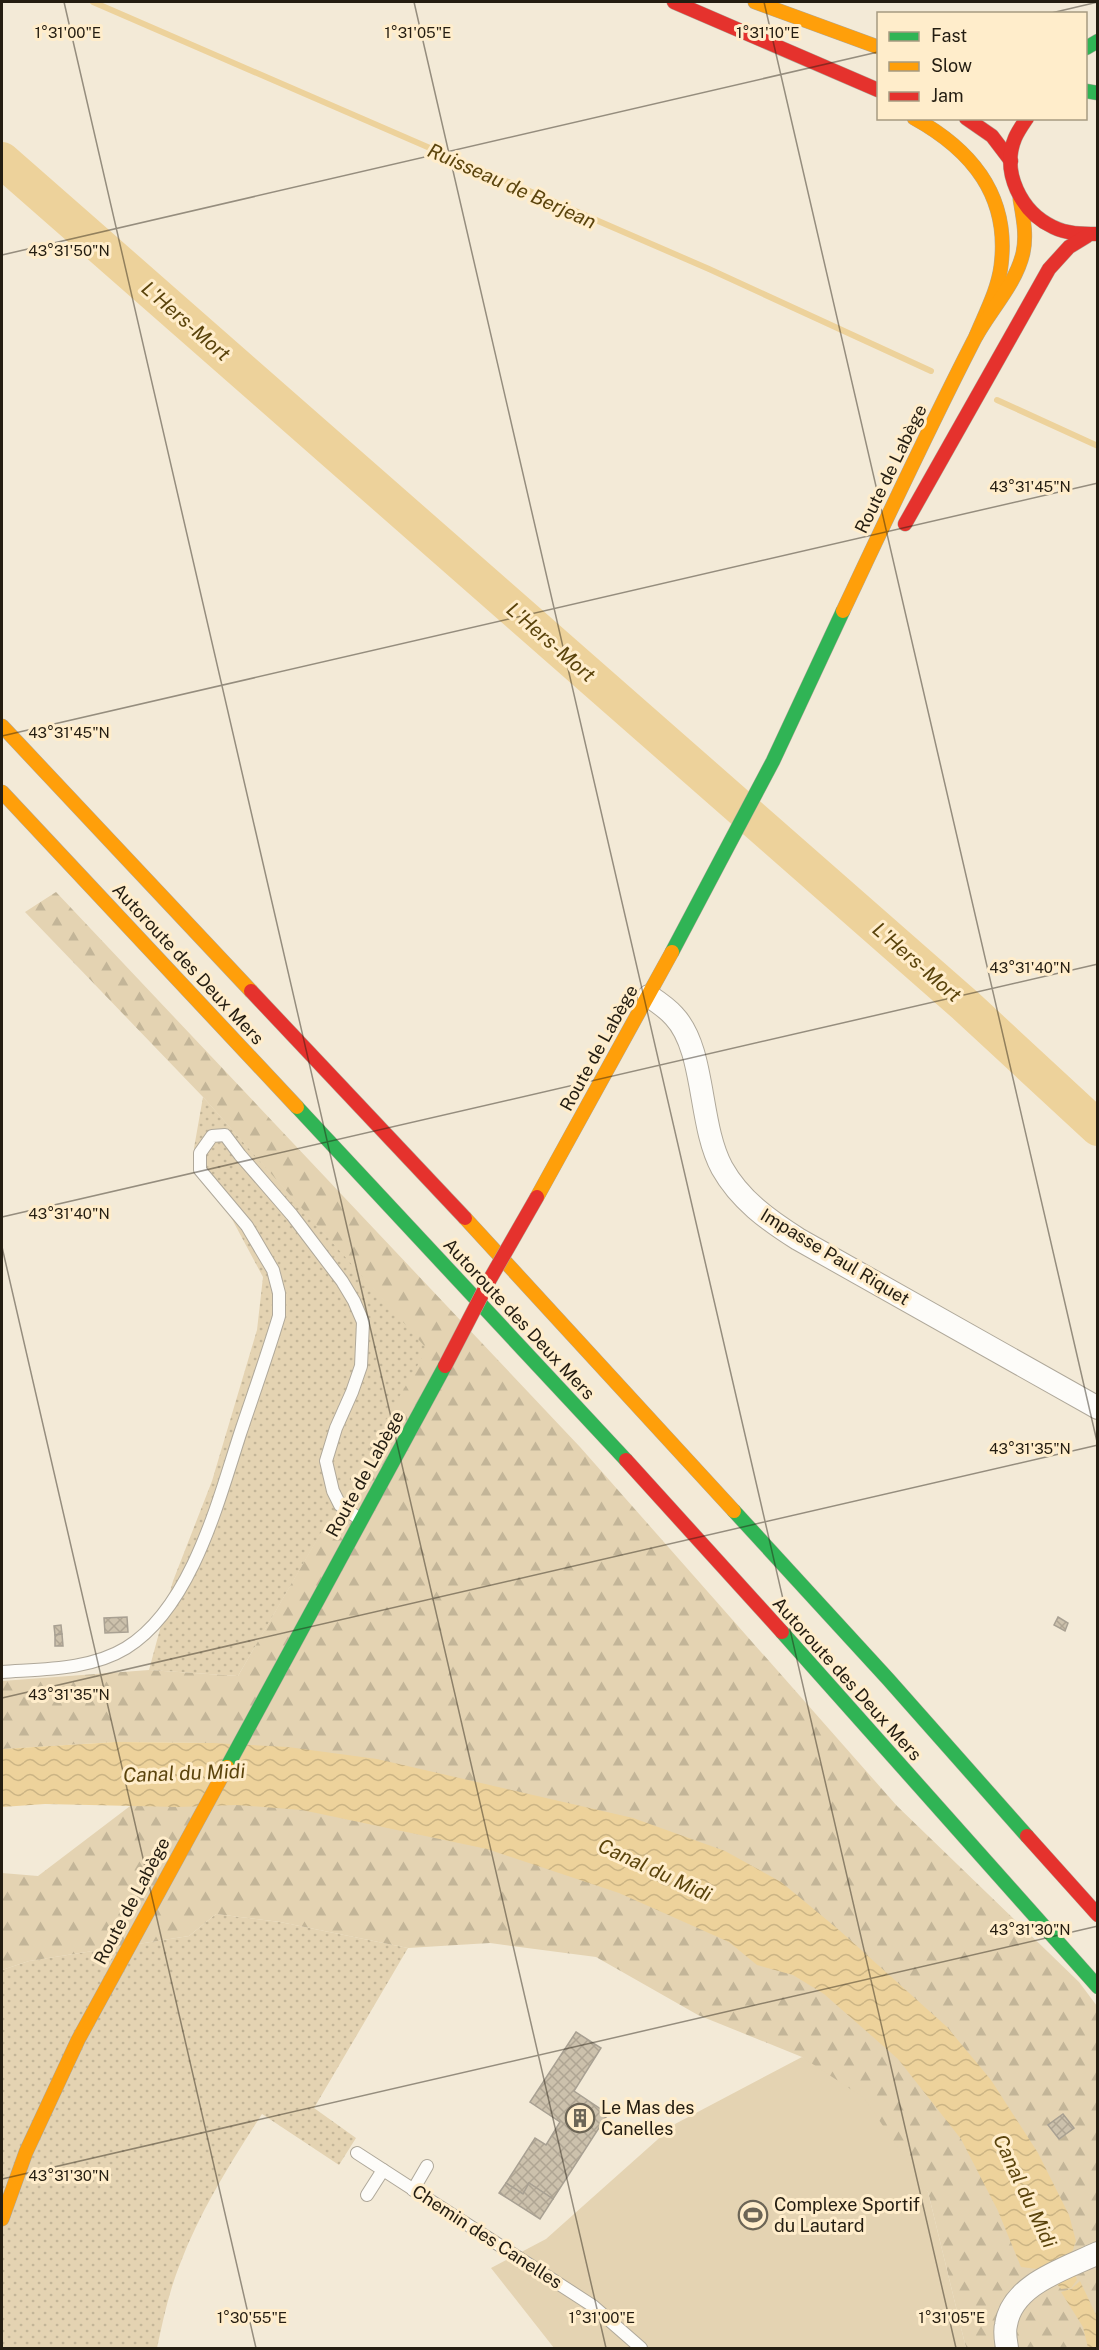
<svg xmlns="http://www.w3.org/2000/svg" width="1099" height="2350" font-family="'Public Sans',sans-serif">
<defs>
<pattern id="grass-dots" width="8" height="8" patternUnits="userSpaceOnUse" patternTransform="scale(1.5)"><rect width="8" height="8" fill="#e4d3b2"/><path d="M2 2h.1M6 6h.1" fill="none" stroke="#c3b598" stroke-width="1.8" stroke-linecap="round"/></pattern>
<pattern id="forest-firs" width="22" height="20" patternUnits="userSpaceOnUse" patternTransform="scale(1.5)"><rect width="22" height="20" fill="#e4d3b2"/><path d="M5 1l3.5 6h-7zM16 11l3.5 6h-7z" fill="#c3b598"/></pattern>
<pattern id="water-waves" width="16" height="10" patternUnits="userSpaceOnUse" patternTransform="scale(1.5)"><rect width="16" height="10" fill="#edd29b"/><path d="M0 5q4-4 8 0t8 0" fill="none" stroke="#cbb484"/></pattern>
<pattern id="building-cross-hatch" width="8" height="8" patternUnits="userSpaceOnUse" patternTransform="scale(1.5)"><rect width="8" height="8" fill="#ccc1ac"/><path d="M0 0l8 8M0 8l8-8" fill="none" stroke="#afa593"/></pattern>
</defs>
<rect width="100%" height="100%" fill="#f3ead7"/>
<g fill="url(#grass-dots)">
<path d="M203,1097L428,1349L238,1676L149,1670L173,1581L212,1481L257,1330L263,1277L194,1148Z"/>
<path d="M216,1914L280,1922L408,1948L314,2108L356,2138L339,2165L262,2114C231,2162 200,2211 180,2264C169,2291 163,2320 157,2348H2V1970L29,1961L189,1936Z"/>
</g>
<path fill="url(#forest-firs)" d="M56,892L580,1447L897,1806L1079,1982L1097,2006V2348H966L928,2192L802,2057L698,2015L596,1957L490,1943L408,1948L280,1922L216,1914L189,1936L29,1961L2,1970V1873L38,1876L213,1743L115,1742L2,1749V1681L149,1670L238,1676L427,1349L203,1097L25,912Z"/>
<path fill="#e4d3b2" d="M802,2057L864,2098L928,2192L966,2348H554L491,2268L546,2239L675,2124Z"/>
<g fill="url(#water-waves)">
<path d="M115,1742L214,1743L288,1747L377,1759L633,1818L725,1851L781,1882L839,1930L947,2027L991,2080L1038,2153L1069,2215L1076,2241L1070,2258L1077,2280L1071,2288L1061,2289L1046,2270L1021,2267L998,2211L961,2139L898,2059L824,1994L793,1975L757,1965L729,1942L619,1893L487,1849L302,1810L236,1805L178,1807L45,1804L2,1807V1749Z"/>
<path d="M1080,2281L1097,2317V2348H1088L1083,2327L1061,2292L1071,2289Z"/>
</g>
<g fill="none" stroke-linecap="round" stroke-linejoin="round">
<g stroke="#edd29b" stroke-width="6">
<path d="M93,2L709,269L931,371"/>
<path d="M997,400L1098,446"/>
</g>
<path stroke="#edd29b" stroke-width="36" d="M2,160L965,1005L1098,1128"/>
</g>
<g fill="url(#building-cross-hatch)" stroke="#a8a092" stroke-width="1.5">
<path d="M127,1617L128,1632L105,1633L104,1618Z"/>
<path d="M1058,1617L1068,1623L1065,1631L1054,1625Z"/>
<path d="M61,1625L62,1634L55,1635L54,1626Z"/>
<path d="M62,1634L63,1646H55V1635Z"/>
<path d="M576,2032L601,2048L574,2091L608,2114L553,2199L529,2183L523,2194L506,2183L535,2138L546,2145L560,2122L530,2102Z"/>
<path d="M1063,2114L1074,2128L1059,2139L1048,2125Z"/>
<path d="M506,2183L523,2194L529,2183L553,2199L540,2219L499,2193Z"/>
</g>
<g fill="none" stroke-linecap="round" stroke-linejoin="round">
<g stroke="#afa89a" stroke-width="14">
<g id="lane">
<path d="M2,1672C42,1669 90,1670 126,1648C191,1608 218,1502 240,1434C253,1395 267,1356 279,1316V1293L273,1270L247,1226L200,1170V1153L212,1136L225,1135L240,1155L292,1215L342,1281L354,1301L363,1322L361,1366L352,1392L336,1428L326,1461L333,1491L340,1505L361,1520"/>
<path d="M357,2153L593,2306L641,2348"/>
<path d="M413,2190L427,2166"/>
<path d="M367,2195L383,2170"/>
</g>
</g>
<g stroke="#afa89a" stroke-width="24">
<g id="street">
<path d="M649,996C658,1002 667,1008 674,1016C706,1050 698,1124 722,1168C740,1200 768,1220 798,1239L1098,1408"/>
<path d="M1007,2348C1006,2341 1004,2332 1006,2325C1012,2284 1065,2269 1098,2253"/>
</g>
</g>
<g stroke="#afa89a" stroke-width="15">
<g id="fast">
<path d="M1086,48L1098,41"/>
<path d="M1086,91L1098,93"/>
<path d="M672,952L773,761L843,611"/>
<path d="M297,1107L626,1460"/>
<path d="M734,1511L888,1679L1027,1836"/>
<path d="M782,1632L1098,1987"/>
<path d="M227,1767L445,1366"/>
</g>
</g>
<g stroke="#afa89a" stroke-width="15">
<g id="slow">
<path d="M755,2L878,47"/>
<path d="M914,118C972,150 1010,196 1001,266C998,290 985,314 976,336"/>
<path d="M843,611C885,522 927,432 972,344C987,313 1015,287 1023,253C1027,235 1023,217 1020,199"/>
<path d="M2,726L251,991"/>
<path d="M2,792L297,1107"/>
<path d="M537,1197L672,952"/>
<path d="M465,1218L734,1511"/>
<path d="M2,2219L26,2152L78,2040L227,1767"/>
</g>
</g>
<g stroke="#afa89a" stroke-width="15">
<g id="jam">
<path d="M674,2L878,90"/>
<path d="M966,118L992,136L1011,161"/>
<path d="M1027,118C1023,124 1018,131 1015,138C1001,172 1021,212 1053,227C1067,234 1082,234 1098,234"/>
<path d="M905,524L1049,269L1069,247L1087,236"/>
<path d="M251,991L465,1218"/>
<path d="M626,1460L782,1632"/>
<path d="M1027,1836L1098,1915"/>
</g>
</g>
<use href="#lane" stroke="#fdfcf9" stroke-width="12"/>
<use href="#street" stroke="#fdfcf9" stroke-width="22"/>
<use href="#fast" stroke="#30b455" stroke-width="14"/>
<use href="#slow" stroke="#ff9f0a" stroke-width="14"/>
<use href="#jam" stroke="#e5322d" stroke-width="14"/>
<g stroke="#afa89a" stroke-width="15" stroke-linecap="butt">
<path id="jam-bridge" d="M445,1366L490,1279L537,1197"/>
</g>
<use href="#jam-bridge" stroke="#e5322d" stroke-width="14"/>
</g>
<path fill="none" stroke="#241d11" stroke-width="1.5" stroke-opacity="0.45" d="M64,2L606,2348M414,2L956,2348M764,2L1098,1446M1047,14L1098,2M2,255L878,52M2,736L1098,483M2,1217L1098,964M2,1247L256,2348M2,1698L1098,1445M2,2179L1098,1926"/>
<defs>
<g id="building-ring" transform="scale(1.5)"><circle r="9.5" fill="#ffedcb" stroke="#6c6556" stroke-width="1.5"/><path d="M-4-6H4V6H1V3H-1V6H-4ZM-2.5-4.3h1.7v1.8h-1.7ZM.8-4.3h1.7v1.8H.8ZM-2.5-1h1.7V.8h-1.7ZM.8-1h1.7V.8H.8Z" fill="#6c6556"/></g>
<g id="stadium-ring" transform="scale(1.5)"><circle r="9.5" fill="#ffedcb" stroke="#6c6556" stroke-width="1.5"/><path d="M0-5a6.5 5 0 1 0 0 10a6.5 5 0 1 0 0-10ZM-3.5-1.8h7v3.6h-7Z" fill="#6c6556"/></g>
</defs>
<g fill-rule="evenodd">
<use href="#building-ring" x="580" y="2118"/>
<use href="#stadium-ring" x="753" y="2215"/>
</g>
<g text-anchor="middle" stroke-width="6" stroke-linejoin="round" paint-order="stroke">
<g font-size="18" fill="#241d11" stroke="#ffedcb">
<text transform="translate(891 469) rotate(-64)" y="6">Route de Labège</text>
<text transform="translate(188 964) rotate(47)" y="6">Autoroute des Deux Mers</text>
<text transform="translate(599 1048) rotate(-61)" y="6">Route de Labège</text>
<text transform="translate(835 1257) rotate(31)" y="6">Impasse Paul Riquet</text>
<text transform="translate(519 1319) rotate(47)" y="6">Autoroute des Deux Mers</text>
<text transform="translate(365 1474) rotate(-61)" y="6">Route de Labège</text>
<text transform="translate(847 1679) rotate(48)" y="6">Autoroute des Deux Mers</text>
<text transform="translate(132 1901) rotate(-62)" y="6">Route de Labège</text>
<text transform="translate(487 2237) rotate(33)" y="6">Chemin des Canelles</text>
</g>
<g font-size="18" fill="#241d11" stroke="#ffedcb" text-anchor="start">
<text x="601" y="2114">Le Mas des<tspan x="601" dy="21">Canelles</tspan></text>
<text x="774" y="2211">Complexe Sportif<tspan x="774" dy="21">du Lautard</tspan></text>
</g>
<g font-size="20" font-style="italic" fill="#5b440c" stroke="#ffedcb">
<text transform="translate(512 186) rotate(24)" y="7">Ruisseau de Berjean</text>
<text transform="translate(186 321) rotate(41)" y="7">L'Hers-Mort</text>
<text transform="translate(551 642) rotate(41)" y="7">L'Hers-Mort</text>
<text transform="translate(917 962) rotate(41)" y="7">L'Hers-Mort</text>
<text transform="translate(184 1773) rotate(-2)" y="7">Canal du Midi</text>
<text transform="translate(655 1870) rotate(25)" y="7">Canal du Midi</text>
<text transform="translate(1025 2191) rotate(65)" y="7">Canal du Midi</text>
</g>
</g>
<g font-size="15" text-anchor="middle" fill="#241d11" stroke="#ffedcb" stroke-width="6" stroke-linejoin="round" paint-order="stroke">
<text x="68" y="38">1°31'00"E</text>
<text x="418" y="38">1°31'05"E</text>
<text x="768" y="38">1°31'10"E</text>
<text x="69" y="256">43°31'50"N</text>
<text x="1030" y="492">43°31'45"N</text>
<text x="69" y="738">43°31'45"N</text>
<text x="1030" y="973">43°31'40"N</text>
<text x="69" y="1219">43°31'40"N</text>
<text x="1030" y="1454">43°31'35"N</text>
<text x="69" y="1700">43°31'35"N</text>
<text x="1030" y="1935">43°31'30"N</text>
<text x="69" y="2181">43°31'30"N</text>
<text x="252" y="2323">1°30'55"E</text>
<text x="602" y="2323">1°31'00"E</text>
<text x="952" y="2323">1°31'05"E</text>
</g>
<rect width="1099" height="2350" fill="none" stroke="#241d11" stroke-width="6"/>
<rect x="877" y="12" width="210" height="108" fill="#ffedcb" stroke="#a79a81" stroke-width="1.5"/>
<rect x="889" y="32" width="30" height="9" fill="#30b455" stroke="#a79a81" stroke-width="1.5"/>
<text x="931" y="42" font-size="18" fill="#241d11">Fast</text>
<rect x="889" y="62" width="30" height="9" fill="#ff9f0a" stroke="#a79a81" stroke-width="1.5"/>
<text x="931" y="72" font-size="18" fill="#241d11">Slow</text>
<rect x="889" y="92" width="30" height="9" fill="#e5322d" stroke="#a79a81" stroke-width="1.5"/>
<text x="931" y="102" font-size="18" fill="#241d11">Jam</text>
</svg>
